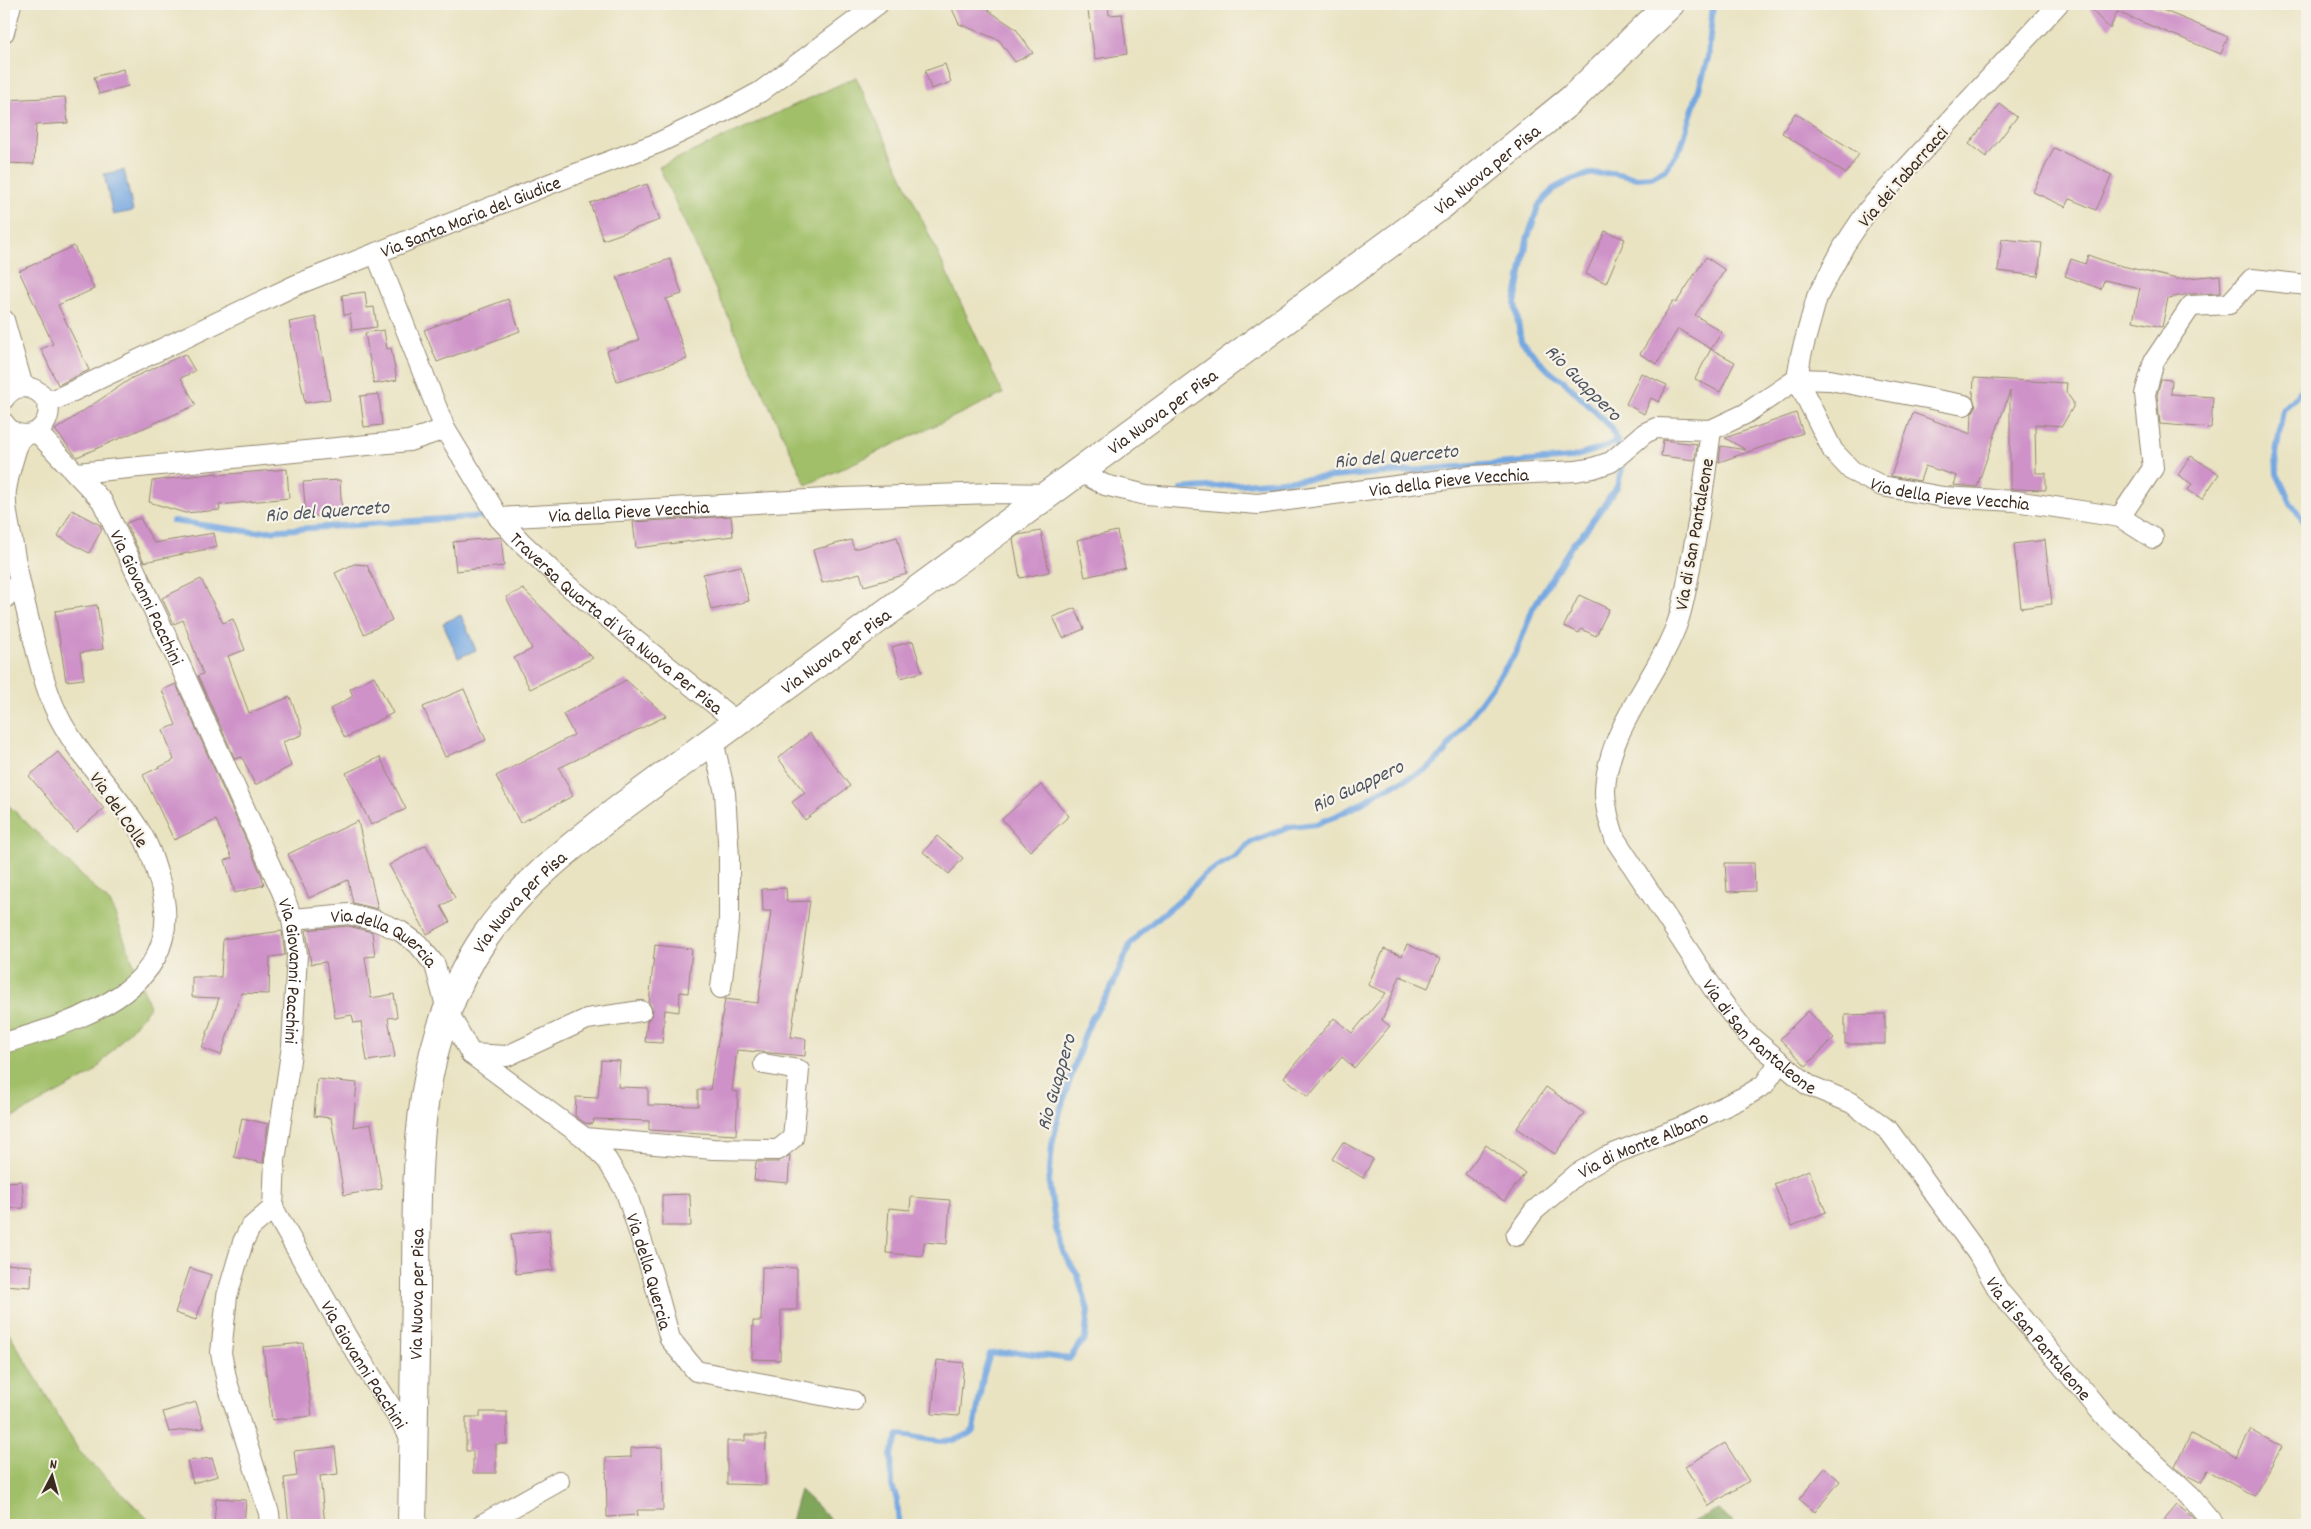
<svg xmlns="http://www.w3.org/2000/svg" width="2311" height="1529" font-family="Dekko,sans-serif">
<rect width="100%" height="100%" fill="#f7f3e8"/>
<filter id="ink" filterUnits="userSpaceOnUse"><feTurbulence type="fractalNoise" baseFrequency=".02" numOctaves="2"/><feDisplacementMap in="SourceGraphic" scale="10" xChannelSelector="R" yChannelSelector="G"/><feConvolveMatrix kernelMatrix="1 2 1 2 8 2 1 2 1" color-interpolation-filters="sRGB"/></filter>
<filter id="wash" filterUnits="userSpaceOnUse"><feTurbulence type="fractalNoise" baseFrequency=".0096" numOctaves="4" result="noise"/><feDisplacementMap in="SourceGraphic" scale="20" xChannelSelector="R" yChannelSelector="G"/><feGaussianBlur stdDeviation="1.12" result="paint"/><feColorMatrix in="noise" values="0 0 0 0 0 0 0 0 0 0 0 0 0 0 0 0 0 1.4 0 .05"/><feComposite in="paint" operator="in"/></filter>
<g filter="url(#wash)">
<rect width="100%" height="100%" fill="#e9e3c2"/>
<g fill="#a0bf67" stroke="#6e7442">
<path d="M856,77L1003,394L806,485L659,167Z"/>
<path d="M4,801L111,904L150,1007L92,1074L4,1122Z"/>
<path d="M4,1324L79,1451L154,1525H4Z"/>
</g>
<g fill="#80a65c" stroke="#5e683d">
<path d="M800,1490L837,1525H790Z"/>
<path d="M1718,1509L1735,1525H1686Z"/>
</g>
<g fill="#75a7e1" stroke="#586880">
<path d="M124,170L133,211L113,215L104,174Z"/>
<path d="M461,615L476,650L458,658L443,623Z"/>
</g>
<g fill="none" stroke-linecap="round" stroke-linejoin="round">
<g stroke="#75a7e1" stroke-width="6">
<path d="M2307,384L2283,410L2276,453L2277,474L2291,503L2307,526"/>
<path d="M1619,450L1612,428L1564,381L1549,371L1521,341L1515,304L1527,240L1538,207L1553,189L1568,181L1589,174L1612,173L1637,178L1651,177L1666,169L1681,147L1702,79L1708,58L1713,4"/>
<path d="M1181,489L1570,458L1605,447L1617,440"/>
<path d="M173,521L253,532L484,516"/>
<path d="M899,1525L897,1500L892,1486L891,1454L899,1435C927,1437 949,1450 974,1430L983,1376L990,1354L1019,1352L1069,1359L1085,1338L1088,1310L1078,1276L1066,1257L1056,1229L1049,1183L1052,1145L1060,1111L1085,1034L1092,1018L1111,989L1130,945L1143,930L1180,900L1204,875L1236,856L1251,842L1290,827L1316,824L1336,816L1362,803L1378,792L1426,770L1444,753L1516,653L1533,608L1572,545L1585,531L1617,487L1622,469L1620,460"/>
</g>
</g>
<g id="blocks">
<g fill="#ce91c8">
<path d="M950,4H986L989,11L1016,29L1033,53L1015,62L999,40L959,24Z"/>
<path d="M1087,4H1108L1109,15L1122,14L1127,54L1095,59Z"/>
<path d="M2086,4H2148L2228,37L2221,54L2117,12L2110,29Z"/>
<path d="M945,64L951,82L931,89L925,71Z"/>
<path d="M123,69L128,86L99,94L94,77Z"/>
<path d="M65,97L68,123L36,125L34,164L4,163V100Z"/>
<path d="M2000,104L2017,117L1986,157L1969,144Z"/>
<path d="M1795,113L1859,154L1846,174L1782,133Z"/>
<path d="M2054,148L2112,175L2096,210L2070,199L2066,207L2033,192Z"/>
<path d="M647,184L660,220L603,240L590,203Z"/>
<path d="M1605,231L1625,239L1606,283L1586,274Z"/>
<path d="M2002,239L2042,243L2038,276L1998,271Z"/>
<path d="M74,246L94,289L58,305L89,370L58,385L41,349L53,344L19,271Z"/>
<path d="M2088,255L2110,263L2177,279L2220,275L2221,293L2190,294L2168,298L2162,327L2133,321L2140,288L2104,280L2101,289L2065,276L2071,259L2085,264Z"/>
<path d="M1706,257L1725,270L1695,315L1722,332L1711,349L1678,329L1657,364L1640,354L1673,301L1676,303Z"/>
<path d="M670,259L682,294L666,299L687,359L617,381L607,351L639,340L617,277Z"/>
<path d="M365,292L367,308L374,307L377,327L352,330L350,314L344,315L342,295Z"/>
<path d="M508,299L520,331L437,362L424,330Z"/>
<path d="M316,317L330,399L305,403L289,322Z"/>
<path d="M384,330L387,349L391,348L397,380L374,384L365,333Z"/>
<path d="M1711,349L1735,362L1720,392L1695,379Z"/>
<path d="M185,354L195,371L181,378L196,405L77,457L55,430L132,378Z"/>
<path d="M1641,373L1667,385L1659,402L1651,398L1644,414L1626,404Z"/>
<path d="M1974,378L2067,383L2066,392L2073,402V407L2062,426L2035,424L2036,473H2046V490L2010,489V391L1977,487L1954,485L1957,476L1925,466L1920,481L1891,476L1913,413L1971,434L1972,413L1976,407L1973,398Z"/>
<path d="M2161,379L2172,380L2171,394L2213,397L2211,428L2160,424L2157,395Z"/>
<path d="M379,394L382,425L364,427L360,396Z"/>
<path d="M1796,413L1803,433L1719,462L1721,446L1746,450L1725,438Z"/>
<path d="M1663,440L1697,444L1695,460L1661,456Z"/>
<path d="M2191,456L2219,474L2202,499L2188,490L2192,484L2178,475Z"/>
<path d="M287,469L289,498L219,505L220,510L185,513L149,502L152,481L217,473V475Z"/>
<path d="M340,480L342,514L306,517L303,482Z"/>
<path d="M72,510L100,525L102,529L89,553L58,536Z"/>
<path d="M731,516L733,536L636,548L633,522Z"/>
<path d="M140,518L154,543L214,533L217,547L144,562L126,523Z"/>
<path d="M1041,531L1049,572L1020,578L1013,539L1018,535Z"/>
<path d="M1117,531L1125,568L1085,577L1077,540Z"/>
<path d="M501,537L504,566L456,571L453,542Z"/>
<path d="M897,537L907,574L864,586L860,573L822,583L813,550L851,540L854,549Z"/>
<path d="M2045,540L2052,604L2021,608L2014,544Z"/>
<path d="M354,564L367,565L392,620L364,634L335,573Z"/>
<path d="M741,566L749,601L711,610L703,574Z"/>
<path d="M201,579L223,623L233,619L245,650L228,656L249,713L290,697L302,728V735L283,742L291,766L255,785L242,757L235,759L198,676L203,674L183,620L174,624L162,598Z"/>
<path d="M523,589L593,658L530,689L514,658L532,649L506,597Z"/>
<path d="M1579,595L1609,609L1596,636L1581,629L1579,633L1564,626Z"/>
<path d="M97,605L103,649L80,653L84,679L66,681L55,611Z"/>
<path d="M1075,608L1084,629L1063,638L1053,617Z"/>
<path d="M913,641L922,672L901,678L892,647Z"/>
<path d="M374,676L393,713L345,738L330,709L353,696L350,689Z"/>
<path d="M626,680L666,716L559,768L573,796L520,823L496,776L574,735L563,714Z"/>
<path d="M176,684L261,874L264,885L235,893L225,860L232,858L216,820L174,840L143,775L174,760L163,730L176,725L162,690Z"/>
<path d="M464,689L486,740L445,757L423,707Z"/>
<path d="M810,733L850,786L805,820L792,802L805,793L778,758Z"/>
<path d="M58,752L104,809L76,832L29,776Z"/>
<path d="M380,757L406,809L371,825L346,773Z"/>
<path d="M1041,785L1069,816L1030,851L1002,819Z"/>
<path d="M358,821L378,909L353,903L348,880L309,898L288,854Z"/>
<path d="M937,836L963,858L949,874L923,852Z"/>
<path d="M426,845L455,898L441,906L450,922L427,934L389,865Z"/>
<path d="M1725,863H1754L1755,891L1727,892Z"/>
<path d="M786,888L787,902L810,901L791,1037L806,1039L805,1056L737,1050L732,1091L738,1092L736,1135L649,1130V1121L594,1119L593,1124L585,1123L575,1116L576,1097L598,1098L601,1060L620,1061L618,1087L648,1088V1105L698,1106V1090H710L725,999L758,1003L771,911H763L762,889Z"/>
<path d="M348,926L372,932L375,956L365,957L371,998L394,994L397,1017L388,1018L395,1057L367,1061L361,1022L354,1023L352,1015L335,1018L326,962L311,964L306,930Z"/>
<path d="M282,931L285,955L270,957L269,994L241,993L221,1055L202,1048L219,998L192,997V977H221L223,939Z"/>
<path d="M1407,944L1440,959L1428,988L1400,976L1382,1020L1390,1026L1354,1068L1342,1057L1308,1097L1284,1077L1334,1018L1352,1033L1386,993L1368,985L1384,949L1402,956Z"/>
<path d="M655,945L692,949L688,993L680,992L679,1012L665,1010L662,1043L645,1042L647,1021L652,1016L653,1010L649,1003Z"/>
<path d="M1808,1011L1834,1038L1806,1066L1780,1039Z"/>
<path d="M1885,1014V1044H1845V1015Z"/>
<path d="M317,1079L357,1083L353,1127L371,1124L382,1189L344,1195L331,1118L314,1116Z"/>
<path d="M1546,1087L1584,1113L1555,1154L1517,1128Z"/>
<path d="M242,1118L268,1124L263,1163L234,1157Z"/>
<path d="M1343,1142L1373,1159L1363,1178L1332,1159Z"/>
<path d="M1486,1145L1525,1173L1504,1201L1465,1174Z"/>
<path d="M790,1155L788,1183L754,1180L756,1162H778Z"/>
<path d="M1809,1170L1826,1212L1792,1226L1774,1184Z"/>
<path d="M22,1181L24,1208L5,1209L4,1182Z"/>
<path d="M690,1194L691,1226H662V1195Z"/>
<path d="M911,1197L950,1200L947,1244L924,1242L923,1256L886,1253L889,1208L910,1210Z"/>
<path d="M549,1230L553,1270L516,1274L511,1234Z"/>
<path d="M4,1264L32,1266L31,1287L4,1285Z"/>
<path d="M762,1267L797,1268V1310H781L780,1360L752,1359L753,1321H761Z"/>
<path d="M190,1268L211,1275L196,1320L175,1313Z"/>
<path d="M303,1343L312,1416L272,1420L263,1347Z"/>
<path d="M937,1360L964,1363L959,1416L932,1414Z"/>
<path d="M196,1402L204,1428L169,1432L163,1412Z"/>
<path d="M480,1412H507V1444H496V1473H473V1451H466V1417H480Z"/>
<path d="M2251,1430L2282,1447L2254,1496L2207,1470L2200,1483L2186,1476L2175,1466L2191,1434L2236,1457Z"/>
<path d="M745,1435H766L765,1485L727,1484V1441H745Z"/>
<path d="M1725,1443L1749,1481L1709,1506L1685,1467Z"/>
<path d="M335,1447L338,1474L320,1476L325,1525H289L284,1478L297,1476L294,1451Z"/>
<path d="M662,1447L663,1510H637L638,1515L607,1517L606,1458L631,1457V1448Z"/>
<path d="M212,1458L218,1476L193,1483L187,1461Z"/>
<path d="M1825,1468L1840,1481L1815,1512L1799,1499Z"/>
<path d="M216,1498L246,1500L244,1525H214Z"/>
<path d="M2177,1505L2191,1516L2199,1525H2160Z"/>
</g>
</g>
</g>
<g filter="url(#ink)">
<use href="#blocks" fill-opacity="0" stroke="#928670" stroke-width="1"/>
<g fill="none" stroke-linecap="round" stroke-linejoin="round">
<g stroke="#928670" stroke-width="22">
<g id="street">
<path id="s1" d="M2058,4L1868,210L1844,246L1817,297L1801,355L1797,379L1833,451L1852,471L1882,486L1943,497L2015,501L2120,517L2153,538"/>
<path d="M4,32L11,4"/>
<path id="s2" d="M376,253L445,429L499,518L521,542L567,585L738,723"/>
<path d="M4,320L23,387"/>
<path d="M4,399C20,372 61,396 45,423C41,430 34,434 26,435C17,435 9,431 4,423"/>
<path id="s3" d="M48,403L296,285L552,183L658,143L725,111L760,92L878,4"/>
<path id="s4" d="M1711,430C1706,469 1701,508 1694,546C1689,571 1686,597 1678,621C1658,678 1607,728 1605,791C1605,808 1610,823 1615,839L1720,999L1746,1033L1808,1085L1852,1103L1889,1131L1978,1254L1999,1291L2107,1419L2190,1496L2214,1525"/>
<path id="s5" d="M37,432L102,501L180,665L283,894L292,919L297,954L292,1046L275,1161L273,1208L352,1346L413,1441"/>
<path id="s6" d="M1080,472L1105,485L1146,495L1258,504L1472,476L1576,471L1593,468L1611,462L1645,433L1656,428L1711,430L1745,414L1797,379L1830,380L1964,405"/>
<path d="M77,473L409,441L445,429"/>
<path d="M2120,517L2153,468L2145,394L2154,361L2191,306L2229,304L2252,279L2307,285"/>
<path id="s7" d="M499,518L843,498L994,493L1051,494"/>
<path d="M4,599L19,582"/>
<path d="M713,740L725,793L729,857V920L721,988"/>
<path id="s8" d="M292,919L349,914L377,921L400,931L418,944L435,965L447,1010L471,1054L585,1138L713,1149L778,1150L793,1138L799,1070L764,1064"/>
<path d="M4,1043C84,1020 193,985 159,879C154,863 150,847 141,833C118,794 84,763 62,723C48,698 41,669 34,641C26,609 18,578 13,546C10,527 4,508 6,490C9,471 15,452 21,435"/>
<path d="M471,1054L507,1056L587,1019L641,1011"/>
<path id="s9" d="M585,1138L607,1160L626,1192L652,1273L670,1339L696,1371L853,1401"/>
<path id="s10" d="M1516,1236L1534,1211L1577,1174L1606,1157L1684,1126L1744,1097L1764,1085L1779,1063"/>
<path d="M270,1525L269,1513L227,1382L221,1353L227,1296L243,1242L250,1228L273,1208"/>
<path d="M481,1525L559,1481"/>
</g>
</g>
<g stroke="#928670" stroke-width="30">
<g id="primary">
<path id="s11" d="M412,1525C413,1447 414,1369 416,1290C417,1166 412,1045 485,937C521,884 573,845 623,806L1438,208L1572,99L1670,4"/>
</g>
</g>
<use href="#street" stroke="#fff" stroke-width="20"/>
<use href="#primary" stroke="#fff" stroke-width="28"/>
</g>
</g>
<g text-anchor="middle" stroke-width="4.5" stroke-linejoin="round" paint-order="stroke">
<g font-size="19" fill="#3b2a1e" stroke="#f7f3e8">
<text dy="7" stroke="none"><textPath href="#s11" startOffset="1865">Via Nuova per Pisa</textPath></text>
<text transform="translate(1902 176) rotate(-49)" y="7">Via dei Tabarracci</text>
<text dy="7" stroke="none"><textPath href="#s3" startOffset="462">Via Santa Maria del Giudice</textPath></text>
<text dy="7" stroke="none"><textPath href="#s11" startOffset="1460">Via Nuova per Pisa</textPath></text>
<text dy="7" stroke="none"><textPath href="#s6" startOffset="375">Via della Pieve Vecchia</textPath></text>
<text dy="7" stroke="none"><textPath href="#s1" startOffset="676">Via della Pieve Vecchia</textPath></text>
<text dy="7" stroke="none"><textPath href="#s7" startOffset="130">Via della Pieve Vecchia</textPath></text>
<text transform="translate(1693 534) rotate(-80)" y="7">Via di San Pantaleone</text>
<text dy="7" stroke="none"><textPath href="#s5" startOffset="201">Via Giovanni Pacchini</textPath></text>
<text dy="7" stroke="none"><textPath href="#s2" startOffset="451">Traversa Quarta di Via Nuova Per Pisa</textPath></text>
<text dy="7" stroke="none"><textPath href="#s11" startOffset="1055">Via Nuova per Pisa</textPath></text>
<text transform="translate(120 809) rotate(55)" y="7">Via del Colle</text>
<text dy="7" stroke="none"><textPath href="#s11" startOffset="650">Via Nuova per Pisa</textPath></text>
<text dy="7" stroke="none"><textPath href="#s8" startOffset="99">Via della Quercia</textPath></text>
<text dy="7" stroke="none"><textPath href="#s5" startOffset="606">Via Giovanni Pacchini</textPath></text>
<text dy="7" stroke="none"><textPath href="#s4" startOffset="676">Via di San Pantaleone</textPath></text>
<text dy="7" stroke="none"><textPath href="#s10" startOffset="160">Via di Monte Albano</textPath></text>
<text dy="7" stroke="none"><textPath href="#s9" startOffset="151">Via della Quercia</textPath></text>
<text dy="7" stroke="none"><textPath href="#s11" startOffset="231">Via Nuova per Pisa</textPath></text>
<text dy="7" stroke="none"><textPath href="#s4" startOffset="1095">Via di San Pantaleone</textPath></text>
<text dy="7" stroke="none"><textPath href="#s5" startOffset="1026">Via Giovanni Pacchini</textPath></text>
</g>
<g font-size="20" font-style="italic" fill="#4f5662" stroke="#f7f3e8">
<text transform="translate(1584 382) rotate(45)" y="7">Rio Guappero</text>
<text transform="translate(1396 455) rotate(-5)" y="7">Rio del Querceto</text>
<text transform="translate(327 510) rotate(-4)" y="7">Rio del Querceto</text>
<text transform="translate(1357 785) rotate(-25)" y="7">Rio Guappero</text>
<text transform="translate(1055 1082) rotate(-74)" y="7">Rio Guappero</text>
</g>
</g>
<rect width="2311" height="1529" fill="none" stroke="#f7f3e8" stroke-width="20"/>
<g transform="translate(52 1476) rotate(6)" stroke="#f7f3e8" stroke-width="4" paint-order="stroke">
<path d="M0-4L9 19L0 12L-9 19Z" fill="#3b2a1e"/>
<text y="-8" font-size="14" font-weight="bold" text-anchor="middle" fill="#3b2a1e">N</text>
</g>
</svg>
